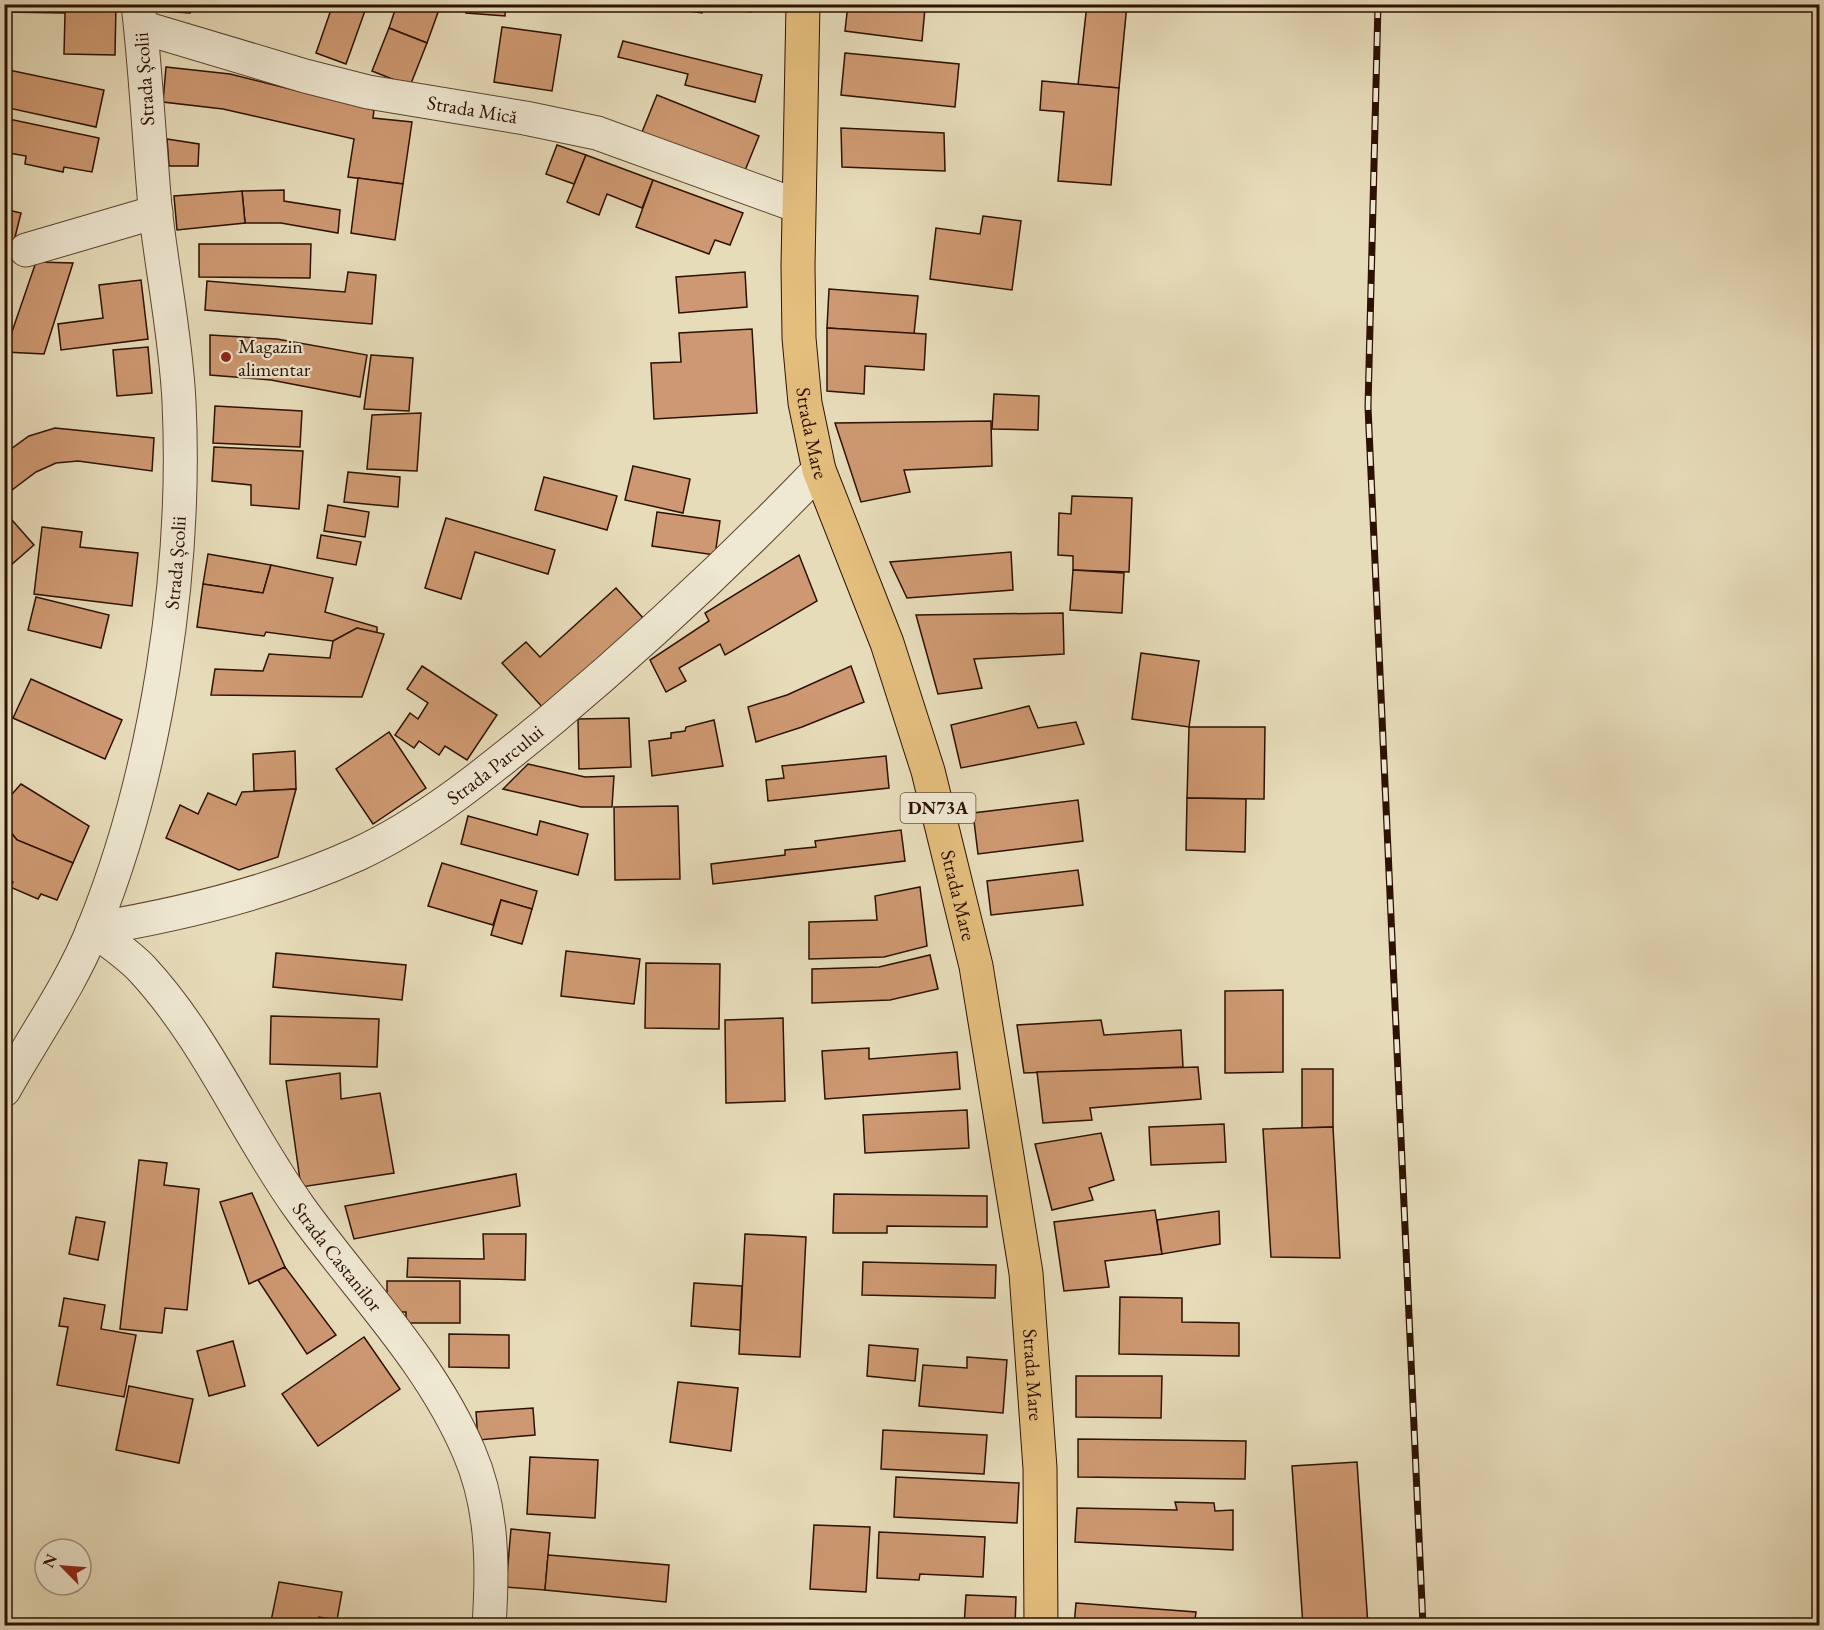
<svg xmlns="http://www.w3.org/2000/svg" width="1824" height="1630" font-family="'EB Garamond',serif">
<rect width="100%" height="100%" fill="#e7dcba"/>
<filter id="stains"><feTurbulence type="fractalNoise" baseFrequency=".00333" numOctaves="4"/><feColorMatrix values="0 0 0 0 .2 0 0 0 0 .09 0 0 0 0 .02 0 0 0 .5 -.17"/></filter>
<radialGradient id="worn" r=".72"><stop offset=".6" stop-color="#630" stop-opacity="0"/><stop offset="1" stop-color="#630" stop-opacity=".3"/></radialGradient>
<g fill="#ce9972" stroke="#2d1100" stroke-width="1.5">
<path d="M4,4H116L115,55L64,54L65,13L4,12Z"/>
<path d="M162,4H190V13L161,11Z"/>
<path d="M333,4H357L366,8L346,64L316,53Z"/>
<path d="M397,4H441L427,43L389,28Z"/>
<path d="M466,4H506L505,16L466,13Z"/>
<path d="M640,4H774L773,8L752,6L751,12L703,7L702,13Z"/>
<path d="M848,4H899L925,8L922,41L845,31Z"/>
<path d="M1087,4H1127L1119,88L1078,85Z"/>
<path d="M502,27L561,35L552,91L494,82Z"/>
<path d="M389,28L427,43L410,86L372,71Z"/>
<path d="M623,41L762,75L755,102L685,85L688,74L618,57Z"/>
<path d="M845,53L959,64L955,107L841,95Z"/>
<path d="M166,67L230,74L374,110L373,118L412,122L403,184L348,177L354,139L223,109L163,102Z"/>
<path d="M4,69L104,90L96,127L4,107Z"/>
<path d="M1042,81L1119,88L1111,185L1058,181L1064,112L1040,110Z"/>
<path d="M657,95L759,136L744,173L642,132Z"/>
<path d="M4,118L99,138L92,172L64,167L63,172L25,164L26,156L4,152Z"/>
<path d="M841,128L944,133L945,171L842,167Z"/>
<path d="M167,139L199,144L198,166H169Z"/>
<path d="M557,145L586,155L574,184L546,174Z"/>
<path d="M586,155L653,180L642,208L607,194L599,215L567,202Z"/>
<path d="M358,178L403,184L395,240L351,233Z"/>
<path d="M653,180L743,213L730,245L715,240L709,254L636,227Z"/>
<path d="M284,190V201L340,210L338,233L281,223H245L242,191Z"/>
<path d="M242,191L245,223L177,230L174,196Z"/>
<path d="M4,209L21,213L14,241L4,239Z"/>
<path d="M983,216L1021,221L1012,290L930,279L936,228L980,234Z"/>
<path d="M199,244H311L310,278L199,277Z"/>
<path d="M36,262L73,263L44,354L5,352Z"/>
<path d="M348,272L376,275L372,324L205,310L207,281L345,292Z"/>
<path d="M745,272L747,307L679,313L676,277Z"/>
<path d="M141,280L148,339L61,350L58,324L103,318L99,285Z"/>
<path d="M829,289L918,296L914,334L827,328Z"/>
<path d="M827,328L926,334L924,370L865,366L864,394L827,391Z"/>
<path d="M752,329L757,413L654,419L651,363L681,362L679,333Z"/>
<path d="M210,335L277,339L367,355L360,397L271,380L210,375Z"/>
<path d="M148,347L152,393L117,396L113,350Z"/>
<path d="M371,355L413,358L409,411L364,409Z"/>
<path d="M994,394L1039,396L1038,430L992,429Z"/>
<path d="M215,406L302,411L300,447L213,443Z"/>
<path d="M421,413L417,471L367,469L372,415Z"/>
<path d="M991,421L992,466L904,470L910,492L861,502L835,423Z"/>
<path d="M55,428L154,438L152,471L78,461L56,463L36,472L4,496V454L29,436Z"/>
<path d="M214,447L303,451L299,509L251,505V485L212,481Z"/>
<path d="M633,466L690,479L683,513L625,500Z"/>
<path d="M348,472L400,477L398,507L344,502Z"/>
<path d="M544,477L617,496L607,530L535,510Z"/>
<path d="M1072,496L1132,498L1129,572L1073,570V556L1058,555L1059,513L1071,514Z"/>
<path d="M328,505L369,512L365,537L324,531Z"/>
<path d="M4,511L34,545L4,571Z"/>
<path d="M657,512L720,521L715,555L652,546Z"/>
<path d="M446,518L555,550L548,574L475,552L461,599L425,588Z"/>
<path d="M42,527L82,532L80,547L138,553L132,606L34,594Z"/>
<path d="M321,535L361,542L356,565L317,558Z"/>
<path d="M1011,552L1013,590L907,598L890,562Z"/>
<path d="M208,554L271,565L263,593L203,584Z"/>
<path d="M799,555L817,601L725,655L720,644L679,668L686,681L666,692L650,660L709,621L705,613Z"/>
<path d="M271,565L333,578L325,612L377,627V633L357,628L333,641L266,632L264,636L197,627L203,584L263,593Z"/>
<path d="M1073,570L1124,573L1122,613L1070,610Z"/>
<path d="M616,588L644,619L545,710L502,663L526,642L540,657Z"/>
<path d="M36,597L109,615L101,648L28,630Z"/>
<path d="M1063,613L1064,654L974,659L982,688L938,694L916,615Z"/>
<path d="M357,628L384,634L362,697L211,695L215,669L263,671L269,654L330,658L333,641Z"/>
<path d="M1141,653L1199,661L1189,727L1132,719Z"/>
<path d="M422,666L497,715L467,760L445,746L439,755L419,741L414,748L395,735L410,713L418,719L428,703L407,689Z"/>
<path d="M851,666L864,702L802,727L756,742L748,707L787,695Z"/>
<path d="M31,679L122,720L105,759L13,718Z"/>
<path d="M1029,706L1038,728L1076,722L1084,744L961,768L951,725Z"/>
<path d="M629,718L631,767L579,769L578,719Z"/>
<path d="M714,720L723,766L652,776L649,741L671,738V733L685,731L686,727Z"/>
<path d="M1189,727H1265L1264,799L1187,798Z"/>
<path d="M389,732L426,788L373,824L336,769Z"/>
<path d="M295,751L296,789L254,791L253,754Z"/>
<path d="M886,756L889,788L768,801L766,780L784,778L782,766Z"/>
<path d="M528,764L585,777L614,776L612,807H581L503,789Z"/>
<path d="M21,784L89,826L73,863L17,840L4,824V803Z"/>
<path d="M296,789L278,857L239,870L166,838L180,805L198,814L208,793L236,805L242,792Z"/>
<path d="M1187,798L1246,799L1245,852L1186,850Z"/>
<path d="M1078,800L1083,841L978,854L973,813Z"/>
<path d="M678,806L680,879L615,880L614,807Z"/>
<path d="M468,816L537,835L540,821L588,834L578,875L461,844Z"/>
<path d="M4,824L17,840L73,863L57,900L41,894L38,899L10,887L13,882L4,878Z"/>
<path d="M901,830L905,861L713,884L711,864L785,855V850L816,847L815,841Z"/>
<path d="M442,863L537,891L532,909L501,900L493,925L428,906Z"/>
<path d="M1078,870L1083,905L991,915L987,881Z"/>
<path d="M920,887L927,946L884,957L809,959V922L877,920L875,896Z"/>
<path d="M501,900L532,909L522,944L491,935Z"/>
<path d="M566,951L640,959L634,1004L561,996Z"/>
<path d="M276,953L406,965L402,1000L273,987Z"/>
<path d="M930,955L938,989L890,1000L812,1003V969L879,967Z"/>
<path d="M646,963L720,964L719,1029L645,1028Z"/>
<path d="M1283,990V1072L1225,1073V991Z"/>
<path d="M271,1016L379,1019L377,1067L270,1064Z"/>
<path d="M783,1018L785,1101L726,1103L725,1020Z"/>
<path d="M1101,1020L1104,1035L1181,1030L1183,1067L1024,1073L1017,1025Z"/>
<path d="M869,1048V1059L957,1052L960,1089L825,1099L822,1051Z"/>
<path d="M1198,1067L1201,1099L1090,1108L1092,1120L1043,1123L1037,1072Z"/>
<path d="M1302,1069H1333V1127L1302,1128Z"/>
<path d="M340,1073L341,1099L380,1093L394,1173L301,1187L286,1081Z"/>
<path d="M967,1110L969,1148L865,1153L863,1115Z"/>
<path d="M1224,1124L1226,1162L1151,1165L1149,1127Z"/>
<path d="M1333,1127L1340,1258L1271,1257L1263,1129Z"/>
<path d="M1101,1133L1114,1180L1089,1188L1093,1200L1052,1210L1035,1144Z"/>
<path d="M139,1160L167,1163L164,1185L199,1189L187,1310L165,1308L162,1333L120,1329Z"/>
<path d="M516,1174L520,1206L354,1239L345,1206Z"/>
<path d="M252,1193L285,1267L249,1284L220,1202Z"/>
<path d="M834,1194L987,1196V1227L887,1226V1233H833Z"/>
<path d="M1155,1210L1162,1254L1105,1261L1109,1287L1064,1291L1054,1222Z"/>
<path d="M1219,1211L1220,1244L1162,1254L1157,1220Z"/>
<path d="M76,1217L105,1222L98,1260L69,1254Z"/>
<path d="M483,1234H526L525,1280L407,1277L408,1258L484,1259Z"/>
<path d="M745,1234L806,1237L800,1357L739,1354Z"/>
<path d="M863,1262L996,1265L995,1298L862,1295Z"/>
<path d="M285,1267L336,1335L307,1354L258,1280Z"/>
<path d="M387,1281H460V1323H406V1312H387Z"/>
<path d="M694,1283L742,1286L740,1330L691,1326Z"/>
<path d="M1120,1297L1182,1298V1322L1239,1323V1356L1119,1354Z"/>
<path d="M64,1298L105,1305L101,1329L136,1335L124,1397L57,1385L68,1327L59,1326Z"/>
<path d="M449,1334L509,1335V1368L449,1367Z"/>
<path d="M364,1337L400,1389L318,1446L282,1394Z"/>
<path d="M233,1341L245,1386L209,1396L197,1351Z"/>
<path d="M869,1345L918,1349L915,1381L867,1376Z"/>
<path d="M967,1357L1007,1360L1003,1413L919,1406L923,1365L967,1368Z"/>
<path d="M1076,1376H1162L1161,1418L1076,1417Z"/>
<path d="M678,1382L738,1388L731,1451L670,1442Z"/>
<path d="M129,1386L193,1399L179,1463L116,1450Z"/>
<path d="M533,1408L535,1435L478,1440L476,1412Z"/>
<path d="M883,1430L987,1435L984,1474L881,1469Z"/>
<path d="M1078,1439L1246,1441L1245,1479L1078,1477Z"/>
<path d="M530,1457L598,1460L595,1518L527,1514Z"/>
<path d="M1357,1462L1368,1626H1303L1292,1466Z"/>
<path d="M896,1477L1019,1483L1017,1523L894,1517Z"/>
<path d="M1175,1502L1214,1503L1215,1511L1233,1510V1550L1075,1542L1077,1508L1177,1510Z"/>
<path d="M814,1525L870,1527L866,1592L810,1589Z"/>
<path d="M511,1529L550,1533L545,1590L506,1587Z"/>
<path d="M879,1532L985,1537L983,1577L920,1574L919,1580L877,1578Z"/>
<path d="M548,1555L669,1565L666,1602L545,1590Z"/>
<path d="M279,1582L342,1592L337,1620L319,1617L317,1626H270Z"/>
<path d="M966,1595L1016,1597L1015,1626H964Z"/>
<path d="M1076,1603L1196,1612L1194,1626H1074Z"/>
</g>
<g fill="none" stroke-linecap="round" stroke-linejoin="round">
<g stroke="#5c442e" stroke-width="35">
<g id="street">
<path id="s1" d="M141,27L305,76L368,92L525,118L597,133L798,206"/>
<path d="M26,250L156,212"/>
<path id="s2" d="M93,929C184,914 274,892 358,854C429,821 491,769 551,720C645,641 734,558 819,470"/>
<path id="s3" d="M93,929C109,942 128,954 142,969C207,1039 244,1130 299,1207C356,1287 430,1360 469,1452C493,1507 493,1567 489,1626"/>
<path id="s4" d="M4,1090C34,1036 71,985 94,927C157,771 187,570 179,402C176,337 162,272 155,207C149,139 146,72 138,4"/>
</g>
</g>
<g stroke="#2d1100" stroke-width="35">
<g id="primary">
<path id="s5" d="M803,4L798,266L799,338L805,403L819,470L887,643L928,771L976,966L1026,1273L1040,1468L1041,1626"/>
</g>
</g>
<use href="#street" stroke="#efe8d2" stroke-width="33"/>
<use href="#primary" stroke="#e4be7d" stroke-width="33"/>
<g stroke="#2d1100" stroke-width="7">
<path id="rail" d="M1378,4L1368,407L1423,1626"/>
</g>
<use href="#rail" stroke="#efe8d2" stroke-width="4.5" stroke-dasharray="14" stroke-linecap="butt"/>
</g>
<circle fill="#8f2418" stroke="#efe8d2" stroke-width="2" cx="226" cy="357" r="6"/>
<g text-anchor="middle" stroke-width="4.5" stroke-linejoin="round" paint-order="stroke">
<rect fill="#efe8d2" stroke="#67523f" stroke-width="1.5" x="900.5" y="793" width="75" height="30" rx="4.5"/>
<g font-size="18" font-weight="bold" fill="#2d1100">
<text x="938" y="814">DN73A</text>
</g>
<g font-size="20" fill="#2d1100" stroke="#efe8d2">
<text transform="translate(144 79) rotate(-94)" y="7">Strada Școlii</text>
<text dy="7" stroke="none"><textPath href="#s1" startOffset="342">Strada Mică</textPath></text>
<text dy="7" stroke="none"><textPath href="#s5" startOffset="430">Strada Mare</textPath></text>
<text dy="7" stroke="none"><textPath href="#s4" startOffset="561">Strada Școlii</textPath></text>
<text dy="7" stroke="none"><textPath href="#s2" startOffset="440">Strada Parcului</textPath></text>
<text dy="7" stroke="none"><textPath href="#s5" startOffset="916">Strada Mare</textPath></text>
<text dy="7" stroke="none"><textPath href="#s3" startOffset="412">Strada Castanilor</textPath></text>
<text dy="7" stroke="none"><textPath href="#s5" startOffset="1402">Strada Mare</textPath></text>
</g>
<g font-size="20" fill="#2d1100" stroke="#efe8d2" text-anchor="start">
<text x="238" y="353">Magazin<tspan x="238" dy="23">alimentar</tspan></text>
</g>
</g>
<rect width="1824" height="1630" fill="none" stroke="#e7dcba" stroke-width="24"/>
<rect x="6" y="6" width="1812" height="1618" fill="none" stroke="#2d1100" stroke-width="3"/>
<rect x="12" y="12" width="1800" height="1606" fill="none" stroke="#2d1100" stroke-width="1.5"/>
<g transform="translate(63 1567) rotate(295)"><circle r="28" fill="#efe8d2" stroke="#a1927e" stroke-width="1.5"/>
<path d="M0-4.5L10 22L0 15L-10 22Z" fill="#8f2418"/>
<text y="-9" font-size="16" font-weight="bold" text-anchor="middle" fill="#2d1100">N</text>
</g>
<rect width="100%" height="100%" filter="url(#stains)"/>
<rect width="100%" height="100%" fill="url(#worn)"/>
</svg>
